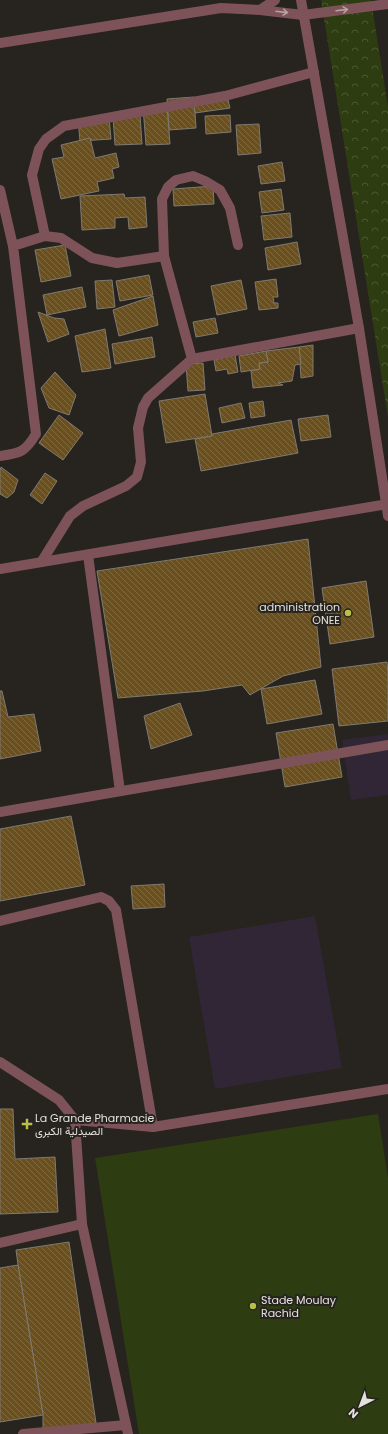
<svg xmlns="http://www.w3.org/2000/svg" width="388" height="1434" font-family="Poppins,Vazirmatn,sans-serif">
<defs>
<pattern id="park-crowns" width="20" height="18" patternUnits="userSpaceOnUse"><rect width="20" height="18" fill="#2e3c11"/><path d="M2 6a3 3 0 1 1 6 0M12 15a3 3 0 1 1 6 0" fill="none" stroke="#4c5833"/></pattern>
<pattern id="building-back-hatch" width="6" height="6" patternUnits="userSpaceOnUse"><rect width="6" height="6" fill="#6b501f"/><path d="M-1 5l2 2M0 0l6 6M5-1l2 2" fill="none" stroke="#80693f"/></pattern>
</defs>
<rect width="100%" height="100%" fill="#27231e"/>
<g fill="#312635">
<path d="M388,734V795L351,800L342,740Z"/>
<path d="M315,916L342,1068L215,1089L189,937Z"/>
</g>
<path fill="url(#park-crowns)" d="M321,0H371L388,107V417Z"/>
<path fill="#2e3c11" d="M378,1114L388,1178V1434H139L95,1158Z"/>
<g fill="url(#building-back-hatch)" stroke="#7e7a73">
<path d="M194,97L196,128L169,130L167,99Z"/>
<path d="M228,100L230,108L195,113L194,104Z"/>
<path d="M167,106L170,144L146,145L143,107Z"/>
<path d="M140,115L142,144L115,145L113,117Z"/>
<path d="M230,115L231,132L206,134L205,116Z"/>
<path d="M109,117L111,139L80,141L78,119Z"/>
<path d="M259,124L261,153L238,155L236,125Z"/>
<path d="M90,138L95,158L116,153L119,167L112,169L114,178L97,182L99,191L61,199L52,159L64,157L61,145Z"/>
<path d="M282,162L285,181L261,184L258,166Z"/>
<path d="M213,186L214,204L174,206L173,189Z"/>
<path d="M281,189L284,210L262,213L259,192Z"/>
<path d="M124,194L125,198L145,197L147,227L129,229L128,217L115,218V228L82,230L80,196Z"/>
<path d="M290,213L292,237L264,240L261,216Z"/>
<path d="M297,242L301,264L268,270L265,248Z"/>
<path d="M65,245L71,276L41,282L35,250Z"/>
<path d="M149,275L153,295L120,301L116,281Z"/>
<path d="M276,279L278,297H273L274,303H278V308L259,310L255,282Z"/>
<path d="M112,280L115,307L97,309L95,281Z"/>
<path d="M241,280L247,309L217,315L211,286Z"/>
<path d="M82,287L86,307L47,315L43,295Z"/>
<path d="M153,296L158,325L119,336L113,310Z"/>
<path d="M38,312L54,318L64,319L69,334L48,342Z"/>
<path d="M215,318L218,333L196,337L193,322Z"/>
<path d="M105,329L111,368L82,372L75,336Z"/>
<path d="M152,337L155,357L115,364L112,344Z"/>
<path d="M313,345V376L301,378L299,347Z"/>
<path d="M299,347L301,364L295,365L292,381L278,383L283,385L253,388L251,371L260,369L259,363L268,362L266,351Z"/>
<path d="M266,351L268,362L259,363L260,369L241,372L239,356Z"/>
<path d="M235,355L238,372L228,374L227,369L216,371L214,360Z"/>
<path d="M203,363L205,390L188,391L186,364Z"/>
<path d="M55,372L76,395L69,415L49,408L41,388Z"/>
<path d="M205,394L212,436L166,443L159,401Z"/>
<path d="M263,401L265,416L251,418L249,403Z"/>
<path d="M241,403L245,418L222,423L219,408Z"/>
<path d="M59,415L83,433L63,460L39,443Z"/>
<path d="M328,415L331,437L301,441L298,419Z"/>
<path d="M291,420L298,453L201,471L195,439L212,436V434Z"/>
<path d="M1,467L18,480L14,492L7,498L0,494V470Z"/>
<path d="M45,473L57,481L42,504L30,495Z"/>
<path d="M308,539L321,667L283,676L250,695L242,685L203,691L118,698L97,571Z"/>
<path d="M366,581L374,637L330,644L322,588Z"/>
<path d="M387,662L388,674V721L339,726L332,669Z"/>
<path d="M315,680L322,714L267,724L261,689Z"/>
<path d="M0,691H2L8,717L34,714L41,751L0,759Z"/>
<path d="M180,703L192,735L151,749L144,716Z"/>
<path d="M333,724L342,777L285,787L276,733Z"/>
<path d="M71,816L85,885L0,901V829Z"/>
<path d="M164,884L165,907L133,909L131,886Z"/>
<path d="M0,1109H13L15,1159L55,1157L58,1212L0,1214Z"/>
<path d="M69,1242L96,1423L43,1431V1415L18,1265L16,1250Z"/>
<path d="M18,1265L43,1415L0,1422V1268Z"/>
</g>
<g fill="none" stroke-linecap="round" stroke-linejoin="round">
<g stroke="#7d5359" stroke-width="10">
<path d="M301,0L359,328L388,516"/>
<path d="M260,10L275,0"/>
<path d="M0,43L221,8L260,10L303,15L388,4"/>
<path d="M0,190L13,246"/>
<path d="M45,236L32,175L39,149L46,139L64,126L225,96L314,72"/>
<path d="M164,256L162,199L168,187L176,180L193,176L205,181L220,190L230,208L238,245"/>
<path d="M0,456C21,453 25,452 36,434L13,246L45,236L61,238L92,258L117,263L164,256L192,359"/>
<path d="M88,555L120,791"/>
<path d="M42,561L70,516L83,506L126,486L137,477L141,462L138,428L143,407L148,398L192,359L359,328"/>
<path d="M0,569L388,504"/>
<path d="M0,812L388,745"/>
<path d="M0,921L101,897L109,901L116,910L153,1127"/>
<path d="M0,1062L59,1100L75,1120L82,1224L128,1434"/>
<path d="M75,1120L153,1127L388,1089"/>
<path d="M0,1243L82,1224"/>
<path d="M23,1434L126,1425"/>
</g>
</g>
<defs><path id="oneway-shaft" d="M-6 0H5M1.5-3L5.5 0L1.5 3" fill="none" stroke-width="1.6" stroke-linecap="round" stroke-linejoin="round"/></defs>
<g stroke="#b6a2a2">
<use href="#oneway-shaft" transform="translate(342 10) rotate(-7)"/>
<use href="#oneway-shaft" transform="translate(282 12) rotate(7)"/>
</g>
<g fill="#b9c046" stroke="#27231e" stroke-width="1.5">
<circle cx="348" cy="613" r="4"/>
<path d="M25 1118h4v4h4v4h-4v4h-4v-4h-4v-4h4z"/>
<circle cx="253" cy="1306" r="4"/>
</g>
<g text-anchor="middle" stroke-width="4" stroke-linejoin="round" paint-order="stroke">
<g font-size="11" fill="#e4e2de" stroke="#27231e" text-anchor="start">
<text x="340" y="611" text-anchor="end">administration<tspan x="340" dy="13">ONEE</tspan></text>
<text x="35" y="1122">La Grande Pharmacie<tspan x="35" dy="13">الصيدلية الكبرى</tspan></text>
<text x="261" y="1304">Stade Moulay<tspan x="261" dy="13">Rachid</tspan></text>
</g>
</g>
<g transform="translate(360 1406) rotate(222)" stroke="#27231e" stroke-width="3" paint-order="stroke">
<path d="M0-3L7 15L0 10L-7 15Z" fill="#e4e2de"/>
<text y="-6" font-size="11" font-weight="bold" text-anchor="middle" fill="#e4e2de">N</text>
</g>
</svg>
